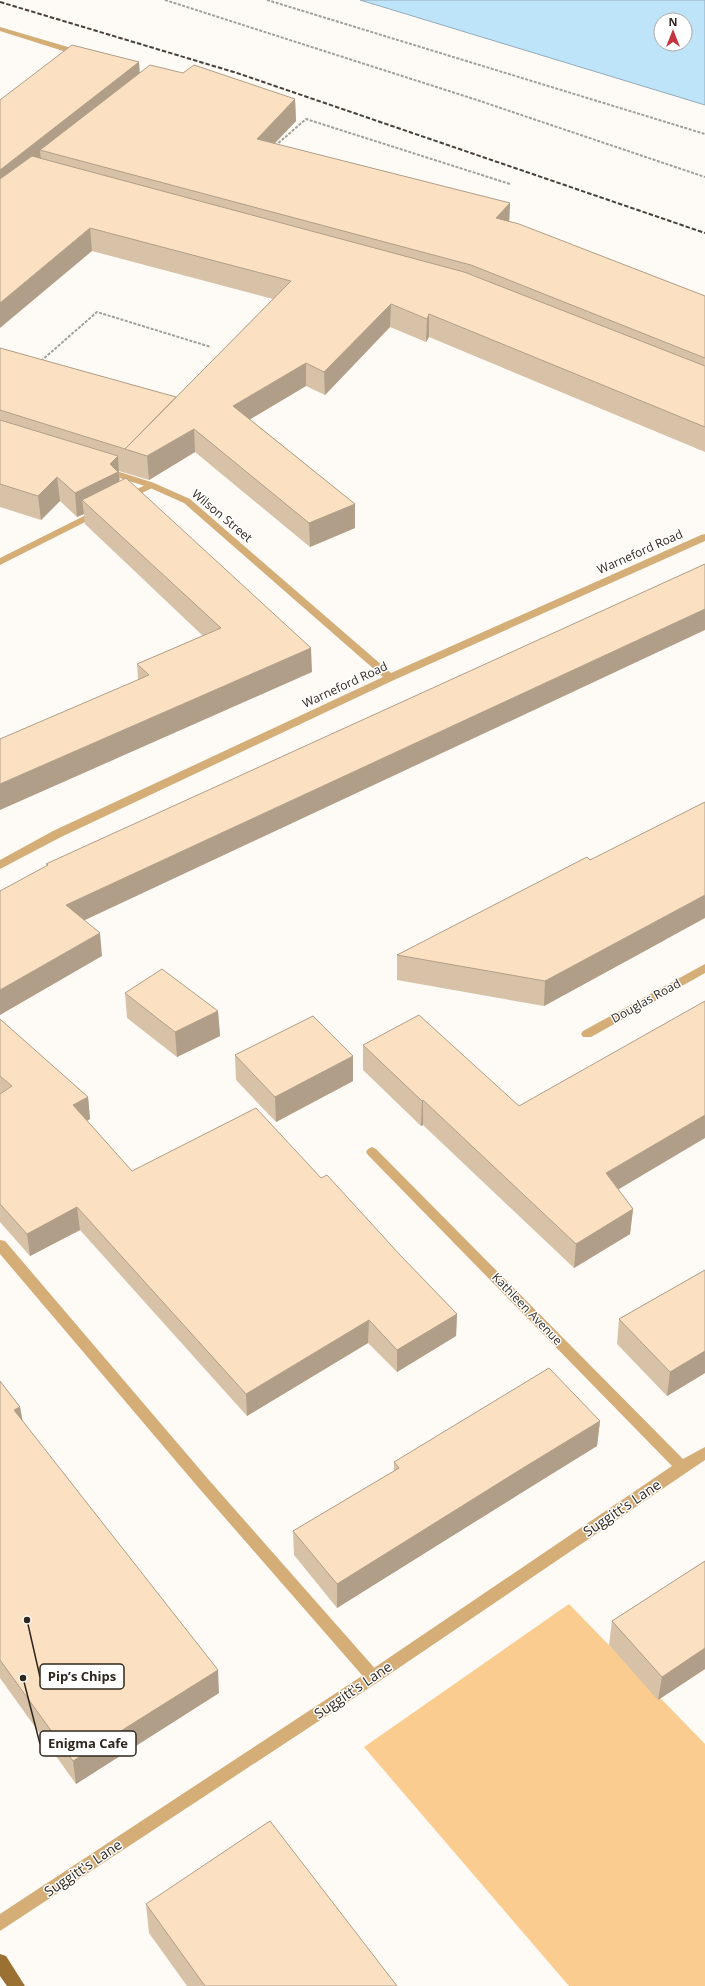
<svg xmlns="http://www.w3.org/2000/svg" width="705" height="1986" font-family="'Open Sans',sans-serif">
<rect width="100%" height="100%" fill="#fefaf5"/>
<path fill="#fbcc8f" d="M569,1604L705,1744V1986H569L364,1747Z"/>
<path fill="#bee4fa" stroke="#93abb8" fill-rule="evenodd" d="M360,0H705V105ZM661,20H685V44H661Z"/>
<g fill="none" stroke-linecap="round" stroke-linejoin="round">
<g stroke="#a49f98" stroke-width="2" stroke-dasharray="3 1.5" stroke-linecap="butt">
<path d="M165,0L477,100L705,177"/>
<path d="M267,0L705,134"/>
<path d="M275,146L306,119L510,184"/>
<path d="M41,361L97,312L211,347"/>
</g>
<g fill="#d4ad77" fill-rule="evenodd">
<path d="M151,482L156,485L154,487L128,500L125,501L120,498Z"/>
<path d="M98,509L101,510L103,512L101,514L0,565V558Z"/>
<path d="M0,1240L5,1241L208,1479L378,1672L381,1677L378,1682L373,1684L368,1682L198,1487L0,1254Z"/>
</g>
<g fill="#d4ad77" fill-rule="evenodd">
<path d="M0,27L85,52L86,54L79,56L0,31Z"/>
<path d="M104,467L154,483L190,499L391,673L701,535L705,534V541L394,680L61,837L0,869V860L53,831L383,677L184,503L148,487L101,472L99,470L101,468Z"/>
<path d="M705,964V973L591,1037H583L581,1034L583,1031Z"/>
<path d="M372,1147L376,1149L683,1459L705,1447V1460L378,1682L0,1931V1914L368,1672L672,1466L368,1155L366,1152L368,1149Z"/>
</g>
<path fill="#9a7033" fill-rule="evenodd" d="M0,1954L6,1956L25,1986H7L0,1976Z"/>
<path stroke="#494139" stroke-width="2" stroke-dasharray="4.5 2" stroke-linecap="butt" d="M0,2L237,73L705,233"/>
</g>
<g fill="#d8c2a7">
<path d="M139,62L140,73H183L295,99L296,121L274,144L510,203L509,221L705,296V452L429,337L426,342L390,327L325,395L306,386L250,419L355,504V528L310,547L195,452L149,480L119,471L120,480L119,481L312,672L138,680L137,664L203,636L85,524L84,514L77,517L60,501L41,520L0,507V348L176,397L273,299L92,251L0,100Z"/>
<path d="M665,940L544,1006L397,980V955Z"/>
<path d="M125,993L218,1011L220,1036L177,1057L127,1018Z"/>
<path d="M0,1019L88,1097L90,1119L87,1121L132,1171L321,1178L401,1256L457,1314L456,1336L397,1372L368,1343L247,1416L80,1230L30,1256L0,1222Z"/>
<path d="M363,1045L519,1106L618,1189L633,1209L630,1234L574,1268L423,1125L421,1126L363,1070Z"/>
<path d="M235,1055L353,1081L276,1122L236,1080Z"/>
<path d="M705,1270V1373L667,1396L617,1344L619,1319Z"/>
<path d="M0,1381L20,1407L23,1422L219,1693L76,1784L0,1678Z"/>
<path d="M600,1421L597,1446L521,1493L337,1608L294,1555L293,1531L394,1471V1462Z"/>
<path d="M705,1561V1669L658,1700L609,1645L612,1621Z"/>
<path d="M146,1904L397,1986H187L149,1933Z"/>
</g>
<g fill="#b09e88">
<path d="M139,62L140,84L40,150L41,162L0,194V170Z"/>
<path d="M295,99L296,121L257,162V139Z"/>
<path d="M510,203L509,226L496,218Z"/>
<path d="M90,228L92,251L0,328V303Z"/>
<path d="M391,304L390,327L325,395L324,372Z"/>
<path d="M429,314V337L426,342L427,319Z"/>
<path d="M306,363V386L234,429L233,406Z"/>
<path d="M194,429L195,452L149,480L147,456Z"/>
<path d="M118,456L120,496L82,500L84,514L77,517L75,493L110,464Z"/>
<path d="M57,477L60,501L41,520L38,496Z"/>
<path d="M355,504V528L310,547L309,523Z"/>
<path d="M705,609V630L68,928L66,905Z"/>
<path d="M311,648L312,672L0,810V784Z"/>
<path d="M705,895V918L544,1006L545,981Z"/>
<path d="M100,933L102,956L0,1015V990Z"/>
<path d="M218,1011L220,1036L177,1057L175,1032Z"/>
<path d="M353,1056V1081L276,1122L275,1097Z"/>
<path d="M88,1097L90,1119L75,1127L73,1105Z"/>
<path d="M423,1100V1125L421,1126L422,1101Z"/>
<path d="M705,1115V1138L604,1198L606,1173Z"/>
<path d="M77,1207L80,1230L30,1256L27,1234Z"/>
<path d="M633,1209L630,1234L574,1268L576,1244Z"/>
<path d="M457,1314L456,1336L397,1372V1350Z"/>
<path d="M369,1320L368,1343L247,1416L246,1394Z"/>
<path d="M705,1351V1373L667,1396L670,1372Z"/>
<path d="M20,1407L24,1431L14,1410Z"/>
<path d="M600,1421L597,1446L521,1493L337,1608V1584L523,1468Z"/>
<path d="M705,1648V1669L658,1700L662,1677Z"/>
<path d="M218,1670L219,1693L76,1784L73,1761Z"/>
</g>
<g fill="#fbe1c2" stroke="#b09e88">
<path d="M72,45L139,62L0,170V100Z"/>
<path d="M150,65L183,73L194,65L295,99L257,139L510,203L496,218L519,224L705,296V358L471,265L40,150Z"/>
<path d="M32,156L464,272L705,366V427L429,314L427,319L391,304L324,372L306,363L233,406L355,504L309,523L194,429L147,456L125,449L291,281L90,228L0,303V179Z"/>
<path d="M0,348L176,397L125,449L0,410Z"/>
<path d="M0,420L118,456L110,464L118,472L75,493L57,477L38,496L0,484Z"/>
<path d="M126,478L311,648L0,784V739L149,675L137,664L221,628L82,500Z"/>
<path d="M705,564V609L66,905L100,933L0,990V891L48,865L46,864Z"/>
<path d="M705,802V895L545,981L397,955L587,857L590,860Z"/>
<path d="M162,969L218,1011L175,1032L125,993Z"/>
<path d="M705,1001V1115L606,1173L633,1209L576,1244L423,1100L422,1101L363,1045L419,1015L519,1106Z"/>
<path d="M313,1016L353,1056L275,1097L235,1055Z"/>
<path d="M0,1019L88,1097L73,1105L132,1171L256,1108L321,1178L327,1175L401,1256L457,1314L397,1350L369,1320L246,1394L77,1207L27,1234L0,1204V1094L12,1086L0,1076Z"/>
<path d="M705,1270V1351L670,1372L619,1319Z"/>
<path d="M549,1368L600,1421L523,1468L337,1584L293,1531L399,1468L394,1462Z"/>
<path d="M0,1381L20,1407L14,1410L218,1670L73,1761L0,1660Z"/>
<path d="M705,1561V1648L662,1677L612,1621Z"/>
<path d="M270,1821L397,1986H205L146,1904Z"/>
</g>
<g text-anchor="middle" stroke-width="3" stroke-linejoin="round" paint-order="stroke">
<g font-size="12" fill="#2f271e" stroke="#fff">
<text transform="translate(222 516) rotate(40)" y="4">Wilson Street</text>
<text transform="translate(640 552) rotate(-24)" y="4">Warneford Road</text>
<text transform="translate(345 685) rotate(-25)" y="4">Warneford Road</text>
<text transform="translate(646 1001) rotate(-29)" y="4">Douglas Road</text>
<text transform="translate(527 1309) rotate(46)" y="4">Kathleen Avenue</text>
</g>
<g font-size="14" fill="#2f271e" stroke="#fff">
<text transform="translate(622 1508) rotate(-34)" y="5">Suggitt's Lane</text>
<text transform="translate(353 1690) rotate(-34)" y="5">Suggitt's Lane</text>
<text transform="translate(83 1868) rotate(-34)" y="5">Suggitt's Lane</text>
</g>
</g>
<path fill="none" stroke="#2f271e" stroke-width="1.5" d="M27 1620L40 1677M23 1678L40 1744"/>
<g fill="#2f271e" stroke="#fff" stroke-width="1.5">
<circle cx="27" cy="1620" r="4"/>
<circle cx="23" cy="1678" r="4"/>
</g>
<g fill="#fff" stroke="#2f271e" stroke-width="1.5">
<rect x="40" y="1664" width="84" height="25" rx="4"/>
<rect x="40" y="1731" width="96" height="25" rx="4"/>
</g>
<g font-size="13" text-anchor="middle" font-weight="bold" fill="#2f271e">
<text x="82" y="1681">Pip’s Chips</text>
<text x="88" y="1748">Enigma Cafe</text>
</g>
<g transform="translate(673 32)"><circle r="19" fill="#ffffff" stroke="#aca9a5"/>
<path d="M0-3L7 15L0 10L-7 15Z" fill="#c4343e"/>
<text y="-6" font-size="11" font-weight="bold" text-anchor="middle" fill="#2f271e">N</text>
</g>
</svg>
